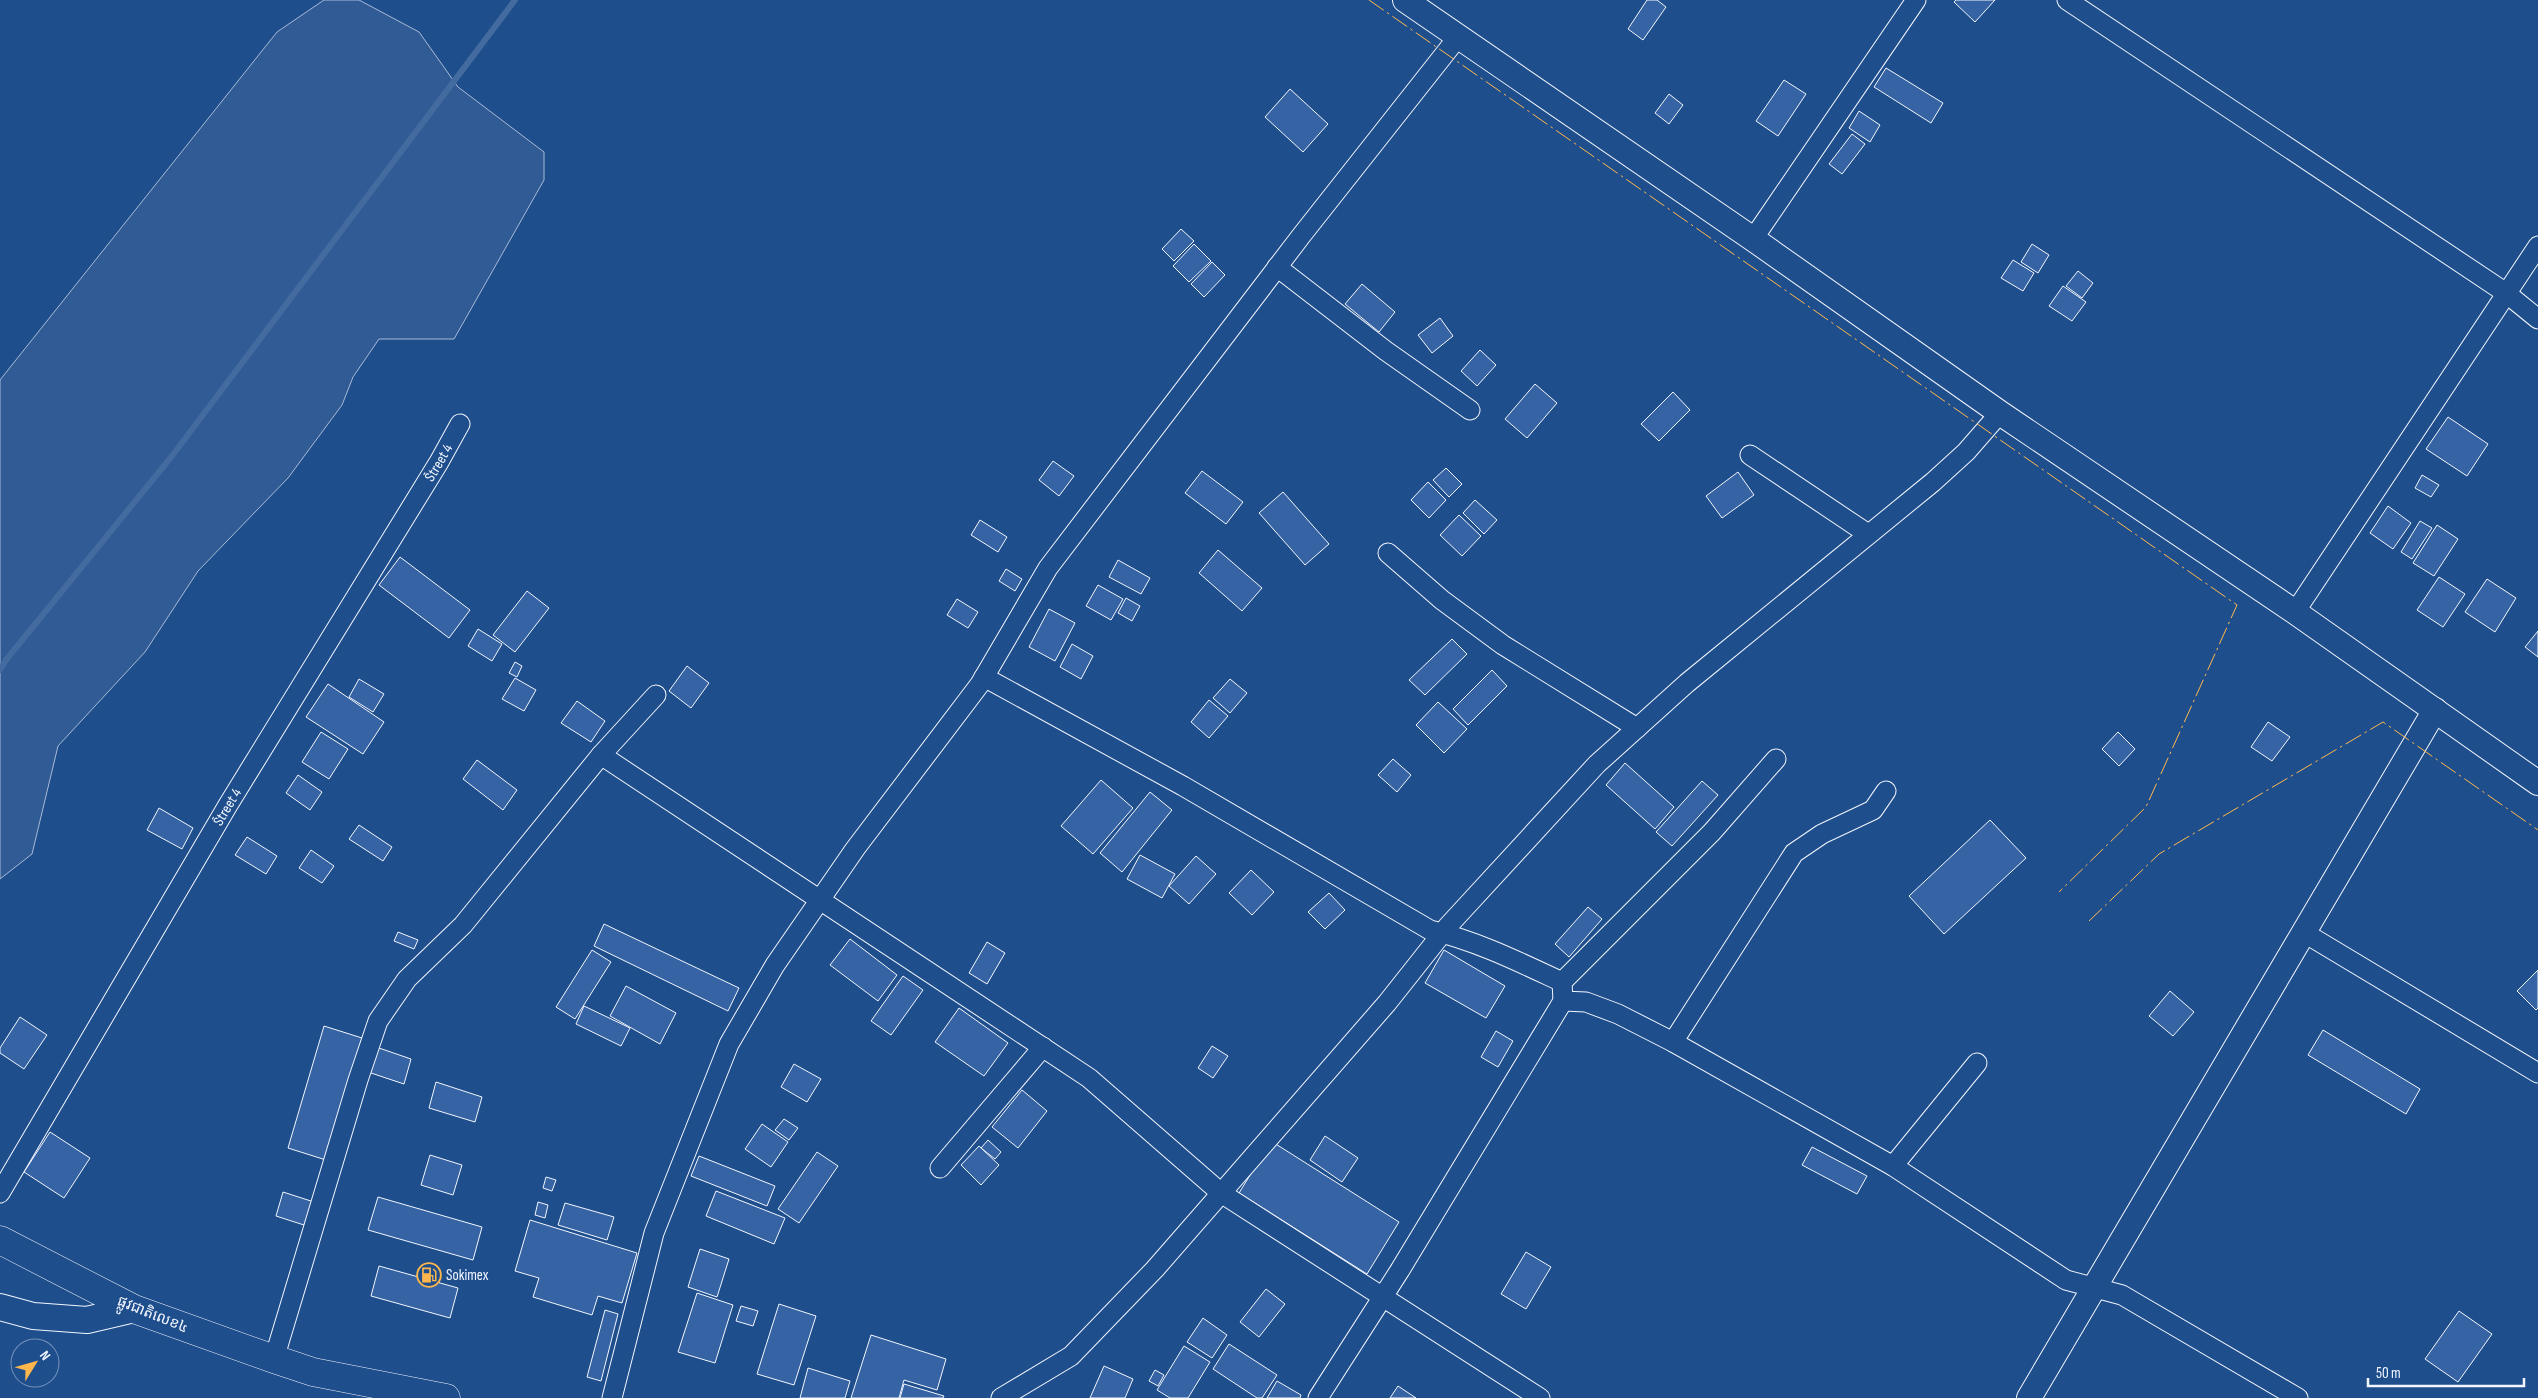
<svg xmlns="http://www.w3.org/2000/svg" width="2538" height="1398" font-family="'Sofia Sans Condensed','Noto Sans Khmer',sans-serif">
<rect width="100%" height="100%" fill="#1f4e8c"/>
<path fill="#305b95" stroke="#a8bbd7" d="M324,0H359L419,32L458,87L544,152V180L454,339H379L353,377L342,405L288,478L198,571L145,652L58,746L32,854L0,879V380L277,32Z"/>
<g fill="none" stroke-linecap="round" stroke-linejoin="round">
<path stroke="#446ba0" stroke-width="6" d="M0,670L6,660L172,456L515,0"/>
</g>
<g fill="#3563a3" stroke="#f2f6ff">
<path d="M1647,0H1657L1666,7L1643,40L1628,29Z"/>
<path d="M1956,0H1995L1975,22L1954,2Z"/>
<path d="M1886,68L1943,103L1931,123L1874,87Z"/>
<path d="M1784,80L1806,94L1778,136L1756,121Z"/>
<path d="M1290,89L1328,124L1303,152L1265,117Z"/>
<path d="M1669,94L1683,105L1669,124L1655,113Z"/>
<path d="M1859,111L1880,125L1870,142L1849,128Z"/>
<path d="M1852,134L1865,144L1842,174L1829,164Z"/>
<path d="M1181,229L1194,241L1174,261L1162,249Z"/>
<path d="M1194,244L1211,261L1189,282L1173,266Z"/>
<path d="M2032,244L2049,255L2038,273L2021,262Z"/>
<path d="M2013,260L2034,273L2023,291L2001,278Z"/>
<path d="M1212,262L1225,275L1204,297L1191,284Z"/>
<path d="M2078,271L2093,283L2082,298L2066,286Z"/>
<path d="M1362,284L1395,312L1379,332L1345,304Z"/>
<path d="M2063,286L2086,302L2072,321L2049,306Z"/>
<path d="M1440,318L1453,336L1432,353L1418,335Z"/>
<path d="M1480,350L1496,365L1477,386L1461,371Z"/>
<path d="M1535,384L1557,403L1527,438L1505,419Z"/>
<path d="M1673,392L1690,410L1659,441L1641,424Z"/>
<path d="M2448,417L2488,444L2467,476L2426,449Z"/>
<path d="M1053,461L1074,476L1059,496L1039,480Z"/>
<path d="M1446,468L1462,484L1449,497L1433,480Z"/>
<path d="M1202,471L1243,502L1226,524L1185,493Z"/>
<path d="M1738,472L1754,495L1722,518L1706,496Z"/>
<path d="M2422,475L2439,485L2431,497L2415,488Z"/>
<path d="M1428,482L1446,500L1429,518L1411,500Z"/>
<path d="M1283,492L1329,544L1305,565L1259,513Z"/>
<path d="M1475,500L1497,520L1484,534L1463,513Z"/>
<path d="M2388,506L2411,523L2393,549L2370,533Z"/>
<path d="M1459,515L1481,536L1462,556L1440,535Z"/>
<path d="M980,520L1007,537L998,552L971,535Z"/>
<path d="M2420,521L2432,528L2412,559L2401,552Z"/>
<path d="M2437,525L2458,539L2434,576L2413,563Z"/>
<path d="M1218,550L1262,588L1242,611L1199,573Z"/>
<path d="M400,557L470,610L449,638L379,585Z"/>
<path d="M1118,560L1150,578L1141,594L1109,577Z"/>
<path d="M1006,569L1022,579L1015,591L999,581Z"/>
<path d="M2439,577L2465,594L2443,627L2417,610Z"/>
<path d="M2487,579L2516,598L2495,632L2465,612Z"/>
<path d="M1098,585L1123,599L1111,620L1086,606Z"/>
<path d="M527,591L549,608L515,652L493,635Z"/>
<path d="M1126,598L1140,606L1132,621L1118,613Z"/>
<path d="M957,599L978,612L968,628L947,615Z"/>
<path d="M1049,609L1075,623L1055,661L1029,647Z"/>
<path d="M478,629L502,644L492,661L468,646Z"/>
<path d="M2538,631V657L2525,647Z"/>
<path d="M1452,639L1467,654L1425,695L1409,680Z"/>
<path d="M1072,644L1093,656L1081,679L1060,667Z"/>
<path d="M515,662L522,666L517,677L509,673Z"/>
<path d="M687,666L709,683L691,708L669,691Z"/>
<path d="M1492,670L1507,686L1468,725L1453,709Z"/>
<path d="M515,678L536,690L524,711L502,699Z"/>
<path d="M359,679L384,694L373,712L349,697Z"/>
<path d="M1230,679L1247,693L1230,713L1213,698Z"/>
<path d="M328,684L384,722L363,754L306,717Z"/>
<path d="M1209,700L1228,716L1209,738L1191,722Z"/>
<path d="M577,701L605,721L591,742L561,723Z"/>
<path d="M1438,702L1467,729L1444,753L1416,725Z"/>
<path d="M2268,722L2290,737L2272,761L2251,747Z"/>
<path d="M321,732L348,749L329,779L302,762Z"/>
<path d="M2118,732L2135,749L2119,766L2102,749Z"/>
<path d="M1393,759L1411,775L1397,792L1378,775Z"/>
<path d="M477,760L517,790L503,810L463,779Z"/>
<path d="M1625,763L1674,807L1655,829L1606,785Z"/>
<path d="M298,775L322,792L310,810L286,793Z"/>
<path d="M1101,780L1133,808L1093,854L1061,826Z"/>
<path d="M1702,781L1718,795L1672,846L1656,832Z"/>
<path d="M1150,792L1172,810L1122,872L1100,853Z"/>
<path d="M159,808L193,828L182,849L147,830Z"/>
<path d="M1990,820L2026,858L1944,934L1909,896Z"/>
<path d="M359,825L392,847L383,861L349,839Z"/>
<path d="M247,837L277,856L266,874L235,855Z"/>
<path d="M311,850L334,866L322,883L299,868Z"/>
<path d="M1140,855L1175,874L1162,898L1127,879Z"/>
<path d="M1196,856L1216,874L1189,904L1169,886Z"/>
<path d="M1251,870L1274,892L1252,915L1229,893Z"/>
<path d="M1329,893L1345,910L1325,929L1308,912Z"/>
<path d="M1588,907L1602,919L1569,957L1555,944Z"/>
<path d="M604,924L739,988L728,1011L594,946Z"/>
<path d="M398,932L418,940L414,949L394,941Z"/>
<path d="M850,939L897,975L878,1001L830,965Z"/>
<path d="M987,942L1005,953L987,984L969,973Z"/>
<path d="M592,950L611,962L575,1019L556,1007Z"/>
<path d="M1444,950L1505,986L1486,1018L1425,983Z"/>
<path d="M2538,970V1008L2536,1010L2517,991Z"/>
<path d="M903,976L923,990L891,1035L871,1021Z"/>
<path d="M626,986L676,1013L660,1044L610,1016Z"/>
<path d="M2170,991L2194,1012L2173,1036L2149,1016Z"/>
<path d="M584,1006L630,1028L621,1046L576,1024Z"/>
<path d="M959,1008L1008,1043L984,1076L935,1042Z"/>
<path d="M20,1017L47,1035L24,1069L0,1053V1048Z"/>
<path d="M324,1026L362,1038L326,1160L288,1148Z"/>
<path d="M2323,1030L2420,1089L2406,1114L2308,1055Z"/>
<path d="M1496,1031L1513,1041L1498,1067L1481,1057Z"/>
<path d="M1212,1046L1228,1056L1213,1078L1198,1068Z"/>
<path d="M376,1047L411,1059L404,1084L368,1072Z"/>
<path d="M794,1064L821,1079L807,1102L781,1087Z"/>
<path d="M436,1082L482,1097L475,1122L429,1108Z"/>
<path d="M1022,1090L1047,1111L1018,1148L992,1127Z"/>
<path d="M784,1119L798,1128L789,1140L775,1130Z"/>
<path d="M762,1124L788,1142L771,1167L745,1149Z"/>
<path d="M50,1132L90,1158L64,1198L24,1172Z"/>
<path d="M1325,1136L1358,1158L1342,1182L1310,1160Z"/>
<path d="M988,1140L1001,1152L995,1159L981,1148Z"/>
<path d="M1271,1141L1399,1222L1367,1274L1239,1193Z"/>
<path d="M979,1146L999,1165L981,1185L961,1165Z"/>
<path d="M1812,1147L1867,1176L1857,1194L1802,1165Z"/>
<path d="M817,1152L838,1166L799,1223L778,1209Z"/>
<path d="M430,1155L462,1165L453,1195L421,1185Z"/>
<path d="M699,1156L775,1186L767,1206L691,1176Z"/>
<path d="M546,1177L556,1180L552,1191L543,1188Z"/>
<path d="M716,1191L785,1218L774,1244L706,1216Z"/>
<path d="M283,1192L314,1202L307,1226L276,1216Z"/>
<path d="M378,1197L482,1227L473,1260L368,1230Z"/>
<path d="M538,1202L548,1205L545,1218L535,1215Z"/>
<path d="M565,1203L614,1217L607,1240L558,1225Z"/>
<path d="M530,1220L637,1253L622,1303L598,1296L592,1315L533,1297L539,1278L515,1271Z"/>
<path d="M700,1249L729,1259L717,1297L688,1287Z"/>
<path d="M1526,1252L1551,1267L1526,1309L1501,1294Z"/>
<path d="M379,1266L458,1288L450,1318L371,1296Z"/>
<path d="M1266,1289L1285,1304L1259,1337L1240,1322Z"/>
<path d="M697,1293L733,1305L715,1363L678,1352Z"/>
<path d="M779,1304L816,1316L794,1385L757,1374Z"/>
<path d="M741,1306L758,1311L753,1326L736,1321Z"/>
<path d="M605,1310L618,1314L601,1381L587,1377Z"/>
<path d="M2459,1311L2492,1334L2458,1382L2425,1359Z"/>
<path d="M1203,1318L1227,1335L1212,1358L1187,1342Z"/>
<path d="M871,1335L946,1359L937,1390L904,1380L899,1398H851Z"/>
<path d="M1229,1344L1277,1375L1262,1398H1257L1213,1369Z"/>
<path d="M1184,1346L1210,1362L1188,1398H1170L1157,1390Z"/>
<path d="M1104,1366L1133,1379L1125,1398H1090Z"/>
<path d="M808,1368L850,1381L845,1398H800Z"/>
<path d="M1155,1370L1164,1375L1158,1386L1149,1381Z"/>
<path d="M1277,1381L1301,1395L1300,1398H1267Z"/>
<path d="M904,1384L944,1396L943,1398H900Z"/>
<path d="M1398,1386L1416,1398H1390Z"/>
</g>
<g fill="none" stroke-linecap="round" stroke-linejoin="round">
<g stroke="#f2f6ff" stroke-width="21">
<g id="minor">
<path d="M2067,0L2506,293L2538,319"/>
<path d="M1753,239L1916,0"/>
<path d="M1277,267L1386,351L1470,410"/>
<path d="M1750,455L1868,534"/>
<path d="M1388,553L1442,600L1503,645L1637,728"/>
<path d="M2295,612L2538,246"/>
<path d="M984,677L1183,786L1430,930C1477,941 1519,962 1562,982L1563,1001L1586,1002L1618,1014L1673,1042L1893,1166L2066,1280L2122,1295L2298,1398"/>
<path d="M601,755L1089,1078L1221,1193L1540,1398"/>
<path d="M2303,932L2538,1073"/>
<path d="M1562,982L1712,832L1776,759"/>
<path d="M1673,1042L1794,853L1822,834L1873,810L1886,791"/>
<path d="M1893,1166L1977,1063"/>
<path d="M940,1168L1043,1047"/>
<path id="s1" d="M0,1193L228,805L439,462L460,424"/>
<path d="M274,1359L358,1080L378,1021L407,979L463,925L601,755L656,695"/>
<path d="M612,1398L654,1233L729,1044L775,965L855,849L980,684L1048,568L1301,236L1458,37"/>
<path d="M1001,1398L1071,1356L1155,1269L1387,1003L1448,926L1597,764L1687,683L1933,482L1966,452L2000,413"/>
<path d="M1318,1398L1400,1270L1563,1001"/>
</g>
</g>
<g stroke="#f2f6ff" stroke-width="26">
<g id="tertiary">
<path d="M1405,0L1753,239L2000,413L2295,612L2538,783"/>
<path d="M2029,1398L2435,710"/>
</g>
</g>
<g stroke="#f2f6ff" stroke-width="28">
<path id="secondary" d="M0,1307L33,1316L87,1320L134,1309"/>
</g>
<g stroke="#f2f6ff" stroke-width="29">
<path id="trunk" d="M0,1240L134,1309L274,1359L313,1372L446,1398"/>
</g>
<use href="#minor" stroke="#1f4e8c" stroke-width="19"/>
<use href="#tertiary" stroke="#1f4e8c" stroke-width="24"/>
<use href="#secondary" stroke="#1f4e8c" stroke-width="26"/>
<use href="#trunk" stroke="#1f4e8c" stroke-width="28"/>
<g stroke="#ffb74d" stroke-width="1" stroke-dasharray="18 4 2.5 4" stroke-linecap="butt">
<path d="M1369,0L2237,605L2146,807L2059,892"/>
<path d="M2089,921L2159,854L2383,722L2538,830"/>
</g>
</g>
<defs>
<g id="fuel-ring" transform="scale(1.25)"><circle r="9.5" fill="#1f4e8c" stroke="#ffb74d" stroke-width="1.5"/><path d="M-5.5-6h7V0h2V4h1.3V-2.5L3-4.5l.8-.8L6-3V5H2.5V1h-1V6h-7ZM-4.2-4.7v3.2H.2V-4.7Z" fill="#ffb74d"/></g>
</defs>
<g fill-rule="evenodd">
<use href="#fuel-ring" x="429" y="1275"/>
</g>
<g text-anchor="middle" stroke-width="4" stroke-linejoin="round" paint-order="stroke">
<g font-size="15" fill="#f2f6ff" stroke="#1f4e8c">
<text dy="5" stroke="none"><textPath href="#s1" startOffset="852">S̄treet 4</textPath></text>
<text dy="5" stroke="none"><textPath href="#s1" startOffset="448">S̄treet 4</textPath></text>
<text transform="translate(153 1314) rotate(22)" y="5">ផ្លូវជាតិលេខ៤</text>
</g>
<g font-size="15" fill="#f2f6ff" stroke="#1f4e8c" text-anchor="start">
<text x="446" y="1280">Sokimex</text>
</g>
</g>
<g transform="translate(35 1363) rotate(53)"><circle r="24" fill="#1f4e8c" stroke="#7391ba"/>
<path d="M0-4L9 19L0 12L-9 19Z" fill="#ffb74d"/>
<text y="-8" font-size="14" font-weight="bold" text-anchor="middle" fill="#f2f6ff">N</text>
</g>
<path d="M2368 1378v8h156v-8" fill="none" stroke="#f2f6ff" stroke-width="2.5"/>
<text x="2376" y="1378" font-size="15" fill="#f2f6ff" stroke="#1f4e8c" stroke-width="4" paint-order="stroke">50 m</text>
</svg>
